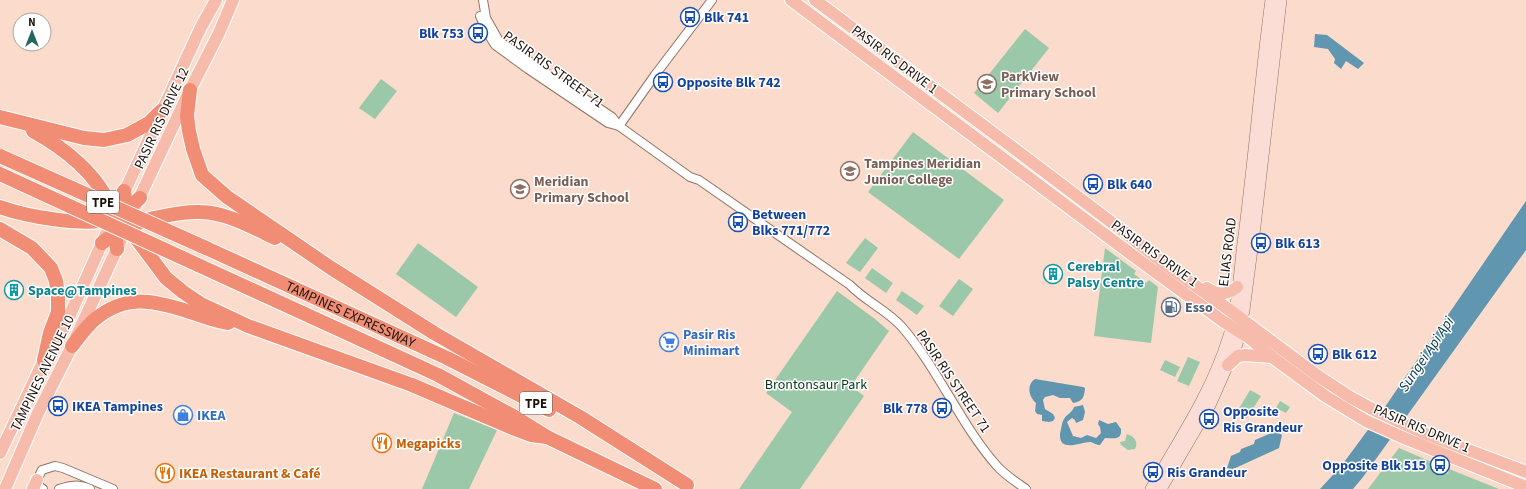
<svg xmlns="http://www.w3.org/2000/svg" width="1526" height="489" font-family="'Source Sans 3',sans-serif">
<rect width="100%" height="100%" fill="#fbdbcb"/>
<g fill="#9bc8a8">
<path d="M1025,29L1049,48L998,113L974,93Z"/>
<path d="M381,79L397,91L375,119L359,108Z"/>
<path d="M913,132L1004,200L959,259L868,192Z"/>
<path d="M865,238L878,248L860,272L846,263Z"/>
<path d="M418,243L478,287L456,317L396,274Z"/>
<path d="M1105,248L1136,271L1134,274L1146,283L1149,280L1158,287L1151,343L1094,336Z"/>
<path d="M872,268L893,283L886,293L865,278Z"/>
<path d="M959,279L973,289L953,316L939,306Z"/>
<path d="M837,291L875,319L889,331L851,386L864,396L800,489H739L792,412L766,393Z"/>
<path d="M902,291L924,306L917,315L896,300Z"/>
<path d="M1188,357L1200,362L1189,386L1177,381Z"/>
<path d="M1165,360L1180,367L1175,377L1160,370Z"/>
<path d="M1250,390L1261,396L1247,418L1237,412Z"/>
<path d="M1280,401L1290,407L1286,413L1276,408Z"/>
<path d="M454,413L497,430L469,489H422Z"/>
<path d="M1127,434C1134,436 1139,442 1135,449L1128,450L1121,445L1120,442L1125,441Z"/>
<path d="M1399,448L1434,463L1433,467L1448,474L1449,469L1499,489H1368Z"/>
</g>
<g fill="#6096af">
<path d="M1315,34L1327,35L1364,63L1358,69L1346,61L1341,69L1334,63L1335,59L1328,49L1314,47Z"/>
<path d="M1526,201V250L1363,477L1353,489H1320L1342,465L1387,404Z"/>
<path d="M1035,379L1083,387L1085,388C1084,398 1083,401 1073,403L1070,398H1060L1053,395L1045,397L1043,400L1045,409L1053,414L1055,418L1053,421L1049,422L1042,421V415L1037,414L1035,411L1036,403C1029,397 1026,385 1035,379Z"/>
<path d="M1083,405L1085,412L1083,420L1076,423L1075,420L1072,418L1067,422L1073,436L1081,438L1087,435L1096,438L1101,433L1100,427L1098,424L1099,420L1108,424L1116,422L1121,429C1122,441 1113,438 1105,438L1100,445C1097,445 1094,443 1091,442C1082,441 1059,454 1060,434C1061,430 1062,422 1064,419C1067,414 1072,413 1074,407Z"/>
<path d="M1276,431L1282,435L1279,448L1231,470L1227,468L1231,456L1240,452L1241,449L1254,444L1255,440Z"/>
</g>
<g fill="none" stroke-linecap="round" stroke-linejoin="round">
<g stroke="#917466" stroke-width="10">
<g id="street">
<path d="M483,0L486,18L499,41L612,117L619,126L690,177L699,180L850,285C865,301 887,310 902,327C939,370 960,424 997,466C1005,475 1016,482 1026,489"/>
<path d="M480,16L487,32L495,45L528,69L608,123L619,126"/>
<path d="M619,126L655,75L712,0"/>
<path d="M43,489L40,487L37,480L42,470L55,466L63,468L113,489"/>
<path d="M59,489C70,485 79,484 90,489"/>
</g>
</g>
<g stroke="#917466" stroke-width="12">
<g id="secondary">
<path d="M1151,489C1179,440 1211,393 1228,339C1238,309 1239,275 1243,243C1254,162 1260,81 1271,0"/>
<path d="M1161,489L1210,405L1237,344L1244,310L1255,226L1281,0"/>
</g>
</g>
<g stroke="#fff" stroke-width="14">
<g id="primary">
<path d="M791,0L1143,263L1224,322L1248,337L1272,357L1325,396L1366,421L1404,438L1526,487"/>
<path d="M815,0L1012,147L1123,231L1162,262L1228,309L1318,376L1350,397L1374,410L1426,434L1526,472"/>
<path d="M121,199L201,27L216,0"/>
<path d="M136,205L190,90L219,33L233,0"/>
<path d="M1207,288C1219,296 1226,295 1237,287"/>
<path d="M1228,365L1238,356L1245,355L1272,357"/>
<path d="M0,453L44,360L64,328L106,234"/>
<path d="M5,489L38,413L72,346L121,240"/>
<path d="M33,489L37,480"/>
</g>
</g>
<g stroke="#fff" stroke-width="16">
<g id="highway">
<path d="M190,90L187,116L189,131L193,149L202,175L227,197L331,268L434,333L580,417L687,485"/>
<path d="M0,117L84,138L104,140L127,135L149,123L161,111"/>
<path d="M33,131C64,148 99,175 111,209C116,221 115,236 117,249"/>
<path d="M124,191L127,226L166,278L183,292L201,304L248,326L412,385L515,429L531,435L547,437"/>
<path d="M0,207C25,216 88,228 112,218C123,213 131,205 140,198"/>
<path d="M0,229L32,248L51,268L56,281L58,296V312L50,333L44,360"/>
<path d="M102,243C118,230 134,224 154,218C169,215 184,211 200,212C225,212 252,227 275,238"/>
<path id="s1" d="M206,248L447,358L549,410"/>
<path d="M198,265L438,375L513,416L547,437L655,489"/>
<path d="M72,346C79,337 86,327 94,320C125,294 151,300 187,311C200,315 214,321 228,323"/>
</g>
</g>
<use href="#street" stroke="#fff" stroke-width="8"/>
<use href="#secondary" stroke="#fbddd6" stroke-width="11"/>
<use href="#primary" stroke="#f7bbac" stroke-width="12"/>
<use href="#highway" stroke="#f18d75" stroke-width="14"/>
<g stroke="#fff" stroke-width="16" stroke-linecap="butt">
<g id="highway-bridge">
<path d="M0,156L206,248"/>
<path d="M0,174L198,265"/>
</g>
</g>
<use href="#highway-bridge" stroke="#f18d75" stroke-width="14"/>
</g>
<defs>
<g id="bus-ring" transform="scale(1)"><circle r="9.5" fill="#fff" stroke="#1a4fb4" stroke-width="1.5"/><path d="M-5-6H5V4H4V6H2V4H-2V6H-4V4H-5ZM-3.5-4V0h7V-4ZM-3.5 1.2v1.5H-2V1.2ZM2 1.2v1.5H3.5V1.2Z" fill="#1a4fb4"/></g>
<g id="school-ring" transform="scale(1)"><circle r="9.5" fill="#fff" stroke="#8d6e63" stroke-width="1.5"/><path d="M0-5L7-2L0 1L-7-2ZM-4 1L0 2.5L4 1V4Q0 6-4 4Z" fill="#8d6e63"/></g>
<g id="university-ring" transform="scale(1)"><circle r="9.5" fill="#fff" stroke="#8d6e63" stroke-width="1.5"/><path d="M0-5L7-2L0 1L-7-2ZM-4 1L0 2.5L4 1V4Q0 6-4 4Z" fill="#8d6e63"/></g>
<g id="building-ring" transform="scale(1)"><circle r="9.5" fill="#fff" stroke="#0f9aa8" stroke-width="1.5"/><path d="M-4-6H4V6H1V3H-1V6H-4ZM-2.5-4.3h1.7v1.8h-1.7ZM.8-4.3h1.7v1.8H.8ZM-2.5-1h1.7V.8h-1.7ZM.8-1h1.7V.8H.8Z" fill="#0f9aa8"/></g>
<g id="fuel-ring" transform="scale(1)"><circle r="9.5" fill="#fff" stroke="#5c6f8a" stroke-width="1.5"/><path d="M-5.5-6h7V0h2V4h1.3V-2.5L3-4.5l.8-.8L6-3V5H2.5V1h-1V6h-7ZM-4.2-4.7v3.2H.2V-4.7Z" fill="#5c6f8a"/></g>
<g id="supermarket-ring" transform="scale(1)"><circle r="9.5" fill="#fff" stroke="#3f7fe0" stroke-width="1.5"/><path d="M-6-5.5h2.5l.6 2H6L4.5 2H-2.5L-4.4-4H-6ZM-1.5 3.2a1.3 1.3 0 1 0 .1 0ZM3 3.2a1.3 1.3 0 1 0 .1 0Z" fill="#3f7fe0"/></g>
<g id="shop-ring" transform="scale(1)"><circle r="9.5" fill="#fff" stroke="#3f7fe0" stroke-width="1.5"/><path d="M-5-2.5h2.3a2.7 3.5 0 0 1 5.4 0H5L5.5 6h-11ZM-1.5-2.5h3a1.5 2.3 0 0 0-3 0Z" fill="#3f7fe0"/></g>
<g id="restaurant-ring" transform="scale(1)"><circle r="9.5" fill="#fff" stroke="#e8710a" stroke-width="1.5"/><path d="M-5-6h1v4h1v-4h1v4h1v-4h1v5L-1.5 .5V6h-2V.5L-5-1ZM5-6V6H3V1.5H1.5Q1.5-4 5-6Z" fill="#e8710a"/></g>
</defs>
<g fill-rule="evenodd">
<use href="#bus-ring" x="690" y="17"/>
<use href="#bus-ring" x="478" y="33"/>
<use href="#bus-ring" x="663" y="82"/>
<use href="#school-ring" x="987" y="84"/>
<use href="#university-ring" x="850" y="171"/>
<use href="#bus-ring" x="1093" y="184"/>
<use href="#school-ring" x="520" y="189"/>
<use href="#bus-ring" x="738" y="222"/>
<use href="#bus-ring" x="1261" y="243"/>
<use href="#building-ring" x="1053" y="274"/>
<use href="#building-ring" x="14" y="290"/>
<use href="#fuel-ring" x="1171" y="307"/>
<use href="#supermarket-ring" x="669" y="342"/>
<use href="#bus-ring" x="1318" y="354"/>
<use href="#bus-ring" x="58" y="406"/>
<use href="#bus-ring" x="942" y="408"/>
<use href="#shop-ring" x="183" y="415"/>
<use href="#bus-ring" x="1209" y="419"/>
<use href="#restaurant-ring" x="382" y="443"/>
<use href="#bus-ring" x="1440" y="465"/>
<use href="#bus-ring" x="1153" y="472"/>
<use href="#restaurant-ring" x="165" y="473"/>
</g>
<g text-anchor="middle" stroke-width="3" stroke-linejoin="round" paint-order="stroke">
<g fill="#fff" stroke="#615a56" stroke-width="1">
<rect x="87" y="191" width="32" height="22" rx="3"/>
<rect x="520" y="392" width="32" height="22" rx="3"/>
</g>
<g font-size="13" font-weight="bold" fill="#1d130d">
<text x="103" y="207">TPE</text>
<text x="536" y="408">TPE</text>
</g>
<g font-size="14" font-weight="bold" fill="#164399" stroke="#fff" text-anchor="start">
<text x="704" y="22">Blk 741</text>
<text x="464" y="38" text-anchor="end">Blk 753</text>
<text x="677" y="87">Opposite Blk 742</text>
<text x="1107" y="189">Blk 640</text>
<text x="752" y="219">Between<tspan x="752" dy="16">Blks 771/772</tspan></text>
<text x="1275" y="248">Blk 613</text>
<text x="1332" y="359">Blk 612</text>
<text x="72" y="411">IKEA Tampines</text>
<text x="928" y="413" text-anchor="end">Blk 778</text>
<text x="1223" y="416">Opposite<tspan x="1223" dy="16">Ris Grandeur</tspan></text>
<text x="1426" y="470" text-anchor="end">Opposite Blk 515</text>
<text x="1167" y="477">Ris Grandeur</text>
</g>
<g font-size="14" fill="#1d130d" stroke="#fff">
<text transform="translate(895 59) rotate(37)" y="5">PASIR RIS DRIVE 1</text>
<text transform="translate(554 69) rotate(36)" y="5">PASIR RIS STREET 71</text>
<text transform="translate(161 118) rotate(-65)" y="5">PASIR RIS DRIVE 12</text>
<text transform="translate(1227 252) rotate(-83)" y="5">ELIAS ROAD</text>
<text transform="translate(1155 253) rotate(36)" y="5">PASIR RIS DRIVE 1</text>
<text dy="5" stroke="none"><textPath href="#s1" startOffset="159">TAMPINES EXPRESSWAY</textPath></text>
<text transform="translate(42 373) rotate(-64)" y="5">TAMPINES AVENUE 10</text>
<text transform="translate(954 381) rotate(56)" y="5">PASIR RIS STREET 71</text>
<text transform="translate(1422 428) rotate(23)" y="5">PASIR RIS DRIVE 1</text>
</g>
<g font-size="14" font-weight="bold" fill="#785e54" stroke="#fff" text-anchor="start">
<text x="1001" y="81">ParkView<tspan x="1001" dy="16">Primary School</tspan></text>
<text x="864" y="168">Tampines Meridian<tspan x="864" dy="16">Junior College</tspan></text>
<text x="534" y="186">Meridian<tspan x="534" dy="16">Primary School</tspan></text>
</g>
<g font-size="14" font-weight="bold" fill="#0d838f" stroke="#fff" text-anchor="start">
<text x="1067" y="271">Cerebral<tspan x="1067" dy="16">Palsy Centre</tspan></text>
<text x="28" y="295">Space@Tampines</text>
</g>
<g font-size="14" font-weight="bold" fill="#4e5e75" stroke="#fff" text-anchor="start">
<text x="1185" y="312">Esso</text>
</g>
<g font-size="14" font-weight="bold" fill="#366cbe" stroke="#fff" text-anchor="start">
<text x="683" y="339">Pasir Ris<tspan x="683" dy="16">Minimart</tspan></text>
<text x="197" y="420">IKEA</text>
</g>
<g font-size="14" fill="#003a1b" stroke="#fff">
<text x="816" y="389">Brontonsaur Park</text>
</g>
<g font-size="14" font-weight="bold" fill="#c56008" stroke="#fff" text-anchor="start">
<text x="396" y="448">Megapicks</text>
<text x="179" y="478">IKEA Restaurant &amp; Café</text>
</g>
<g font-size="15" font-style="italic" fill="#023547" stroke="#fff">
<text transform="translate(1426 354) rotate(-56)" y="5">Sungei Api Api</text>
</g>
</g>
<g transform="translate(32 32)"><circle r="19" fill="#ffffff" stroke="#a5a19e"/>
<path d="M0-3L7 15L0 10L-7 15Z" fill="#256859"/>
<text y="-6" font-size="11" font-weight="bold" text-anchor="middle" fill="#1d130d">N</text>
</g>
</svg>
